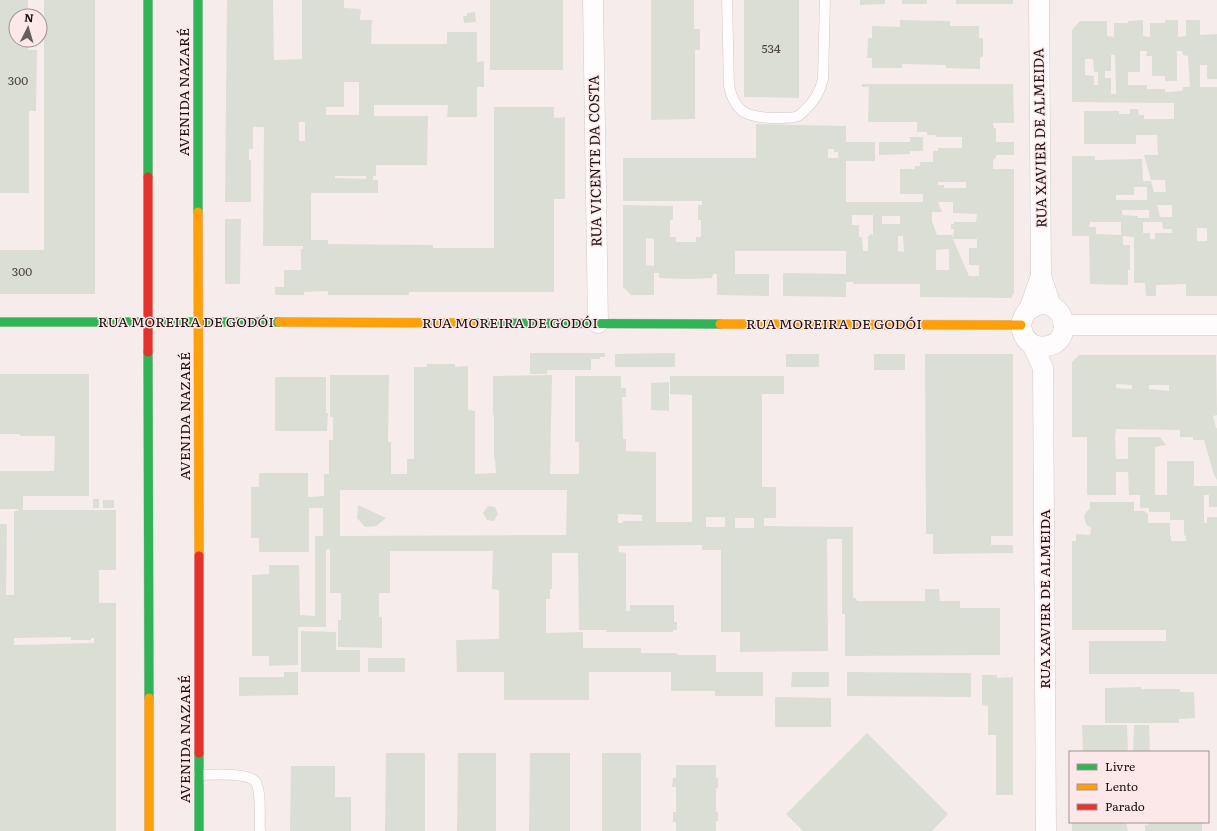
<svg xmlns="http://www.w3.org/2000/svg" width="1217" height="831" font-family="Literata,serif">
<rect width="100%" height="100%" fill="#f7ecec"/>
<g fill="#dbded4" fill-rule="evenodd">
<path d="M0,0H28V16H16V40H28V50H37L36,111H29V193H0Z"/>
<path d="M44,0H95V294H0V250H44Z"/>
<path d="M227,0H273L274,60L302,59V0H344V8L361,9L360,20H372L371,44H447V32H477V62L484,61V87H477V117H447L448,105H374V116H428L427,165H376V176H373V180H378V193H311V240H328V244L433,245V248H494V107H554V118L565,117V199H554V292H409V295H328V291L304,292V295H275V287H284V270H301V249H303V246H263L264,127H253V149H249V160H251V202H225ZM344,82H359V115H326V107H344ZM299,122H305V141H299ZM335,176H366V179L335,178Z"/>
<rect x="490" y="0" width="73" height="70"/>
<path d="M651,0H694V29H700V50H695V119L651,120Z"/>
<path d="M744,0H799V98L744,97Z"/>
<path d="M860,0H885V4L860,5Z"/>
<rect x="902" y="0" width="25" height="4"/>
<rect x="956" y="0" width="57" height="4"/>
<path d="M475,12L476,22L464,23L463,16H467V13Z"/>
<path d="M900,20L950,21V26H979V38H983V57H980V69L946,68V65L902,64V68H872V58H867L868,38H872V26L900,27Z"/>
<path d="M1143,20V36H1146V37H1150V23H1165V20H1178V37L1186,36V20H1200V35L1217,34V79H1207V65H1200V87H1217V296H1186V284L1156,285V296H1146L1145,283H1134V237L1123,236V245H1130V270H1128V285L1090,284L1089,236H1072V156H1095V160L1142,159L1143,181H1151L1154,192H1166L1165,180H1151L1144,155H1158L1157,135H1136V144H1084V111H1119V114H1129L1130,113V109H1138L1139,115H1144V119H1174V103L1072,102V30L1080,21H1107V36L1114,37V23H1128V21ZM1140,51H1147L1146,56H1152V76H1165V81H1177V51H1182L1183,55L1188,56L1190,87H1183L1182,91L1165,92V89H1147V85H1128V72H1140ZM1111,55H1115L1116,94H1111V78H1105V71H1111ZM1085,59H1093L1094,72H1098V85H1094V76L1085,75ZM1134,187H1147V200H1116V195H1134ZM1157,205H1172V217H1160ZM1122,210H1149V218H1138V216L1122,215ZM1090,222H1121V235L1096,234V227H1089ZM1143,222H1162L1163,229H1172V233H1155V239H1150V233H1143ZM1197,228H1207V241H1197Z"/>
<path d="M862,84H1013L1014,123H993L994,128H996V142H1014V155H996V159L994,158L993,162V169H1014V293L1011,298L920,297V284H853L854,282H846V297L783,296V273L846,274V251H735V274H769V296L717,295V274H713L712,278L686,279L659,278V273H654V295H631L623,287V205L673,206V220H670V237H676V242H696V237H701V220H698V205H702V201H623V158H756V124L846,126V142H875V161H846V202H923V194H900V169H915V166H920V162H933V151H938V148H962V137H936V135H927V132H917V122H868L869,87H862ZM828,149H834V152H838V158H828ZM938,182H966V188H944V185H938ZM938,202H953V213L977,214L976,222H954V224H951V229H954L953,239L952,235H937L932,221V212H942ZM852,215H873V235L870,234V236H868V251H863L862,237H859V225H852ZM882,216H900V224H882ZM898,236H903L904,252L898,251ZM646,238L654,239V266L646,265ZM953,239H977V248H969V265H979V276H969ZM949,249V270H936V250Z"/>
<path d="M910,137H923V151H910V154L879,155V142H910Z"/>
<path d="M225,219H241L240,284H225Z"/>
<path d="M530,353H605V357H600V359H591V370H547V374H530Z"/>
<path d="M675,353V367H615V354Z"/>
<rect x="786" y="354" width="33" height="13"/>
<rect x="874" y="354" width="31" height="16"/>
<path d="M925,354H1013V536H991V545H1013V553L933,554V534H926Z"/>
<path d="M1079,355H1216L1217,415L1213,416L1216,428H1217V480L1214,475L1204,440H1193V437H1180V430L1116,429L1115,437L1116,459H1128V437H1160L1166,445L1155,447V495H1167V461H1194V486H1217V507H1209V495H1204V523H1207V517H1217V674H1089V641H1166V630H1072V541H1076V534L1090,535L1091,528L1086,524L1084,517L1086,512L1090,509V502H1134V511H1144L1148,514V523H1170V536H1171V541H1186V536L1184,535V520H1170V512H1149V508H1140V495H1129L1128,472H1116V495H1087V437H1072V362ZM1116,384L1132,385V389L1116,388ZM1149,385H1169V391L1149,389Z"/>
<path d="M427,364H455V367L468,366V410L475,411V474L496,473L495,459H494V415H493V376L552,375L550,474H579V442H575V376H621V388H626V397H622L623,439H626V451L656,452V522H692V395L670,394V376H784V394H762V487H776V518H764V526L853,527V598H856L857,601H925V589H939L940,601H960V608H1000V655L845,656V614H842V539H827L828,651L740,652V632H721V550H702V545L618,546L619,552L626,553V611H630V605H674V622H677V630H673V632H606L607,630H579L578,553H552V589H550V599H546V633L583,632V648H641V653H677V655H716V672H763V696H715V691H671V672H589V700H504V672H457L456,640L499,639V590L492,589L493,551H390V593H379V617H382V648L338,647V620H341V593H330V549L326,550V627H298V665L269,666V656H252V575L269,574V565H299L300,615L315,616V536H323V508H309V552H259V538H251V487H259V473H308V497L324,496V474H329V440H333V417H330V375H389L388,442H391V474H407V459H414V367H427ZM340,490H567L566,535L340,536ZM618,514L642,515V521H623V523H618ZM706,517H725V527H706ZM735,518H754V528H735Z"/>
<path d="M0,374H89V496H23V510H116V570H99V603H116V831H0V524H7L6,595H14V511H18V509H0V471H54L55,436H20V434H0ZM71,637V640H91V638H94V643L14,645V638Z"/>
<path d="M275,377H326V413H328L327,431H275Z"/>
<path d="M669,382V411L651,410V383Z"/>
<rect x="93" y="499" width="6" height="9"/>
<rect x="103" y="500" width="11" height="8"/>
<path d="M358,505L386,518L376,526L365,527L357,518Z"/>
<path d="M488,506L495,507L498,514L494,521L487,520L483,513Z"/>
<path d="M301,631L336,632V650H360V672H301Z"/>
<rect x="368" y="658" width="37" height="14"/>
<path d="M284,672H298V695L239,696V677H284Z"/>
<path d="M792,672H829V687H791Z"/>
<path d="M847,672L971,673V697L847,696Z"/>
<path d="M982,675H997V678L1013,677V795H996V735H988V706L982,705Z"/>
<path d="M1141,687V689H1180V692H1194L1195,718L1179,719V723H1105V688Z"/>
<path d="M775,697L831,698V727H775Z"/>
<path d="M1082,725H1127L1128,752H1083Z"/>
<path d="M1134,725H1149L1150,752H1133Z"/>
<path d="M867,733L948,814L932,831H803L786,814Z"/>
<path d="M386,753H425V831H385Z"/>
<path d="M458,753H496V831H457Z"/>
<path d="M530,753H570V831H529Z"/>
<rect x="602" y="753" width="39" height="78"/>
<path d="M676,765H716V778H718V788H716V812H718V821H716V831H676V822H673V812H676V787H672L673,778H676Z"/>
<path d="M291,766H335V797H351V831H290Z"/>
<path d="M1072,822H1126L1128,831H1072Z"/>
<path d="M1148,822H1202V831H1145V825H1148Z"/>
</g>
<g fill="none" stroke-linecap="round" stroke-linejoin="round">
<g stroke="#d3c8c8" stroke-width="11">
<g id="lane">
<path d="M727,0L729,86C735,113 747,117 773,118C780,118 791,119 798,116C800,115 803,112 805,110C815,101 820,92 823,79L825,0"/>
<path d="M199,775C212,775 245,772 255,781C262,789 259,820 260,831"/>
</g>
</g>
<g stroke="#d3c8c8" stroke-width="21">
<g id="street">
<path d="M593,0L598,323"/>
<path d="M1039,0L1041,276L1051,306"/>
<path d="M1029,309C1033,307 1037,305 1041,304C1068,303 1072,343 1047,346C1042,347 1037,347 1032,344C1023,339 1019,327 1023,318C1024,314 1028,311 1030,307C1034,297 1037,286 1041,276"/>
<path d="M1064,325H1217"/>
<path d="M1032,344L1043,368L1046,831"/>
</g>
</g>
<g stroke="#d3c8c8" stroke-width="10">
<g id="fast">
<path d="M148,0V177"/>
<path d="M198,0V212"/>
<path d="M0,322H279"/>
<path d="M475,323L720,324"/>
<path d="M148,352L149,698"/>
<path d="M199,753V831"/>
</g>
</g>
<g stroke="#d3c8c8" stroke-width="10">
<g id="slow">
<path d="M198,212L199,556"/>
<path d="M279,322L475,323"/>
<path d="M720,324L1021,325"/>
<path d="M149,698V831"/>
</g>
</g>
<g stroke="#d3c8c8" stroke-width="10">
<g id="jam">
<path d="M148,177V352"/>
<path d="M199,556V753"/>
</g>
</g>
<use href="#lane" stroke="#fefcfc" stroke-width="10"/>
<use href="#street" stroke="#fefcfc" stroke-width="20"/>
<use href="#fast" stroke="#30b455" stroke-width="9"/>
<use href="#slow" stroke="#ff9f0a" stroke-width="9"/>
<use href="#jam" stroke="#e5322d" stroke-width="9"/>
</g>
<g text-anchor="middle" stroke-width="3" stroke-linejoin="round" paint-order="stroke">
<g font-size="12" fill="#4b4441">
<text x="771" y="53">534</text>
<text x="18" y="85">300</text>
<text x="22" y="276">300</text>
</g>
<g font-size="14" fill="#1b1010" stroke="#fce8e8">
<text transform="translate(184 92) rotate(-90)" y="5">AVENIDA NAZARÉ</text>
<text transform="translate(1040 138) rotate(-91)" y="5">RUA XAVIER DE ALMEIDA</text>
<text transform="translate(595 161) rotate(-91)" y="5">RUA VICENTE DA COSTA</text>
<text x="186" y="327">RUA MOREIRA DE GODÓI</text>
<text x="510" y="328">RUA MOREIRA DE GODÓI</text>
<text x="834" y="329">RUA MOREIRA DE GODÓI</text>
<text transform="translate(185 416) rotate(-90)" y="5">AVENIDA NAZARÉ</text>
<text transform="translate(1045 599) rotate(-90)" y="5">RUA XAVIER DE ALMEIDA</text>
<text transform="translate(185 739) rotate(-90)" y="5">AVENIDA NAZARÉ</text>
</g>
</g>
<rect x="1069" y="751" width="140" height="72" fill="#fce8e8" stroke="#a29292"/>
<rect x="1077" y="764" width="20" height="6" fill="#30b455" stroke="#a29292"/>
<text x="1105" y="771" font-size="12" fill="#1b1010">Livre</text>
<rect x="1077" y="784" width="20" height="6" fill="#ff9f0a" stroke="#a29292"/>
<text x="1105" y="791" font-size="12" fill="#1b1010">Lento</text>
<rect x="1077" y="804" width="20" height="6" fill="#e5322d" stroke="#a29292"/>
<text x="1105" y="811" font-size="12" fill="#1b1010">Parado</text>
<g transform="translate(28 28) rotate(5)"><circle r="19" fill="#fce8e8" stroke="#a29292"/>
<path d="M0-3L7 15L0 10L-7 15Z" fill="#685d5d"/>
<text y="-6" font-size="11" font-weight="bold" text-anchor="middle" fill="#1b1010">N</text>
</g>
</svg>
